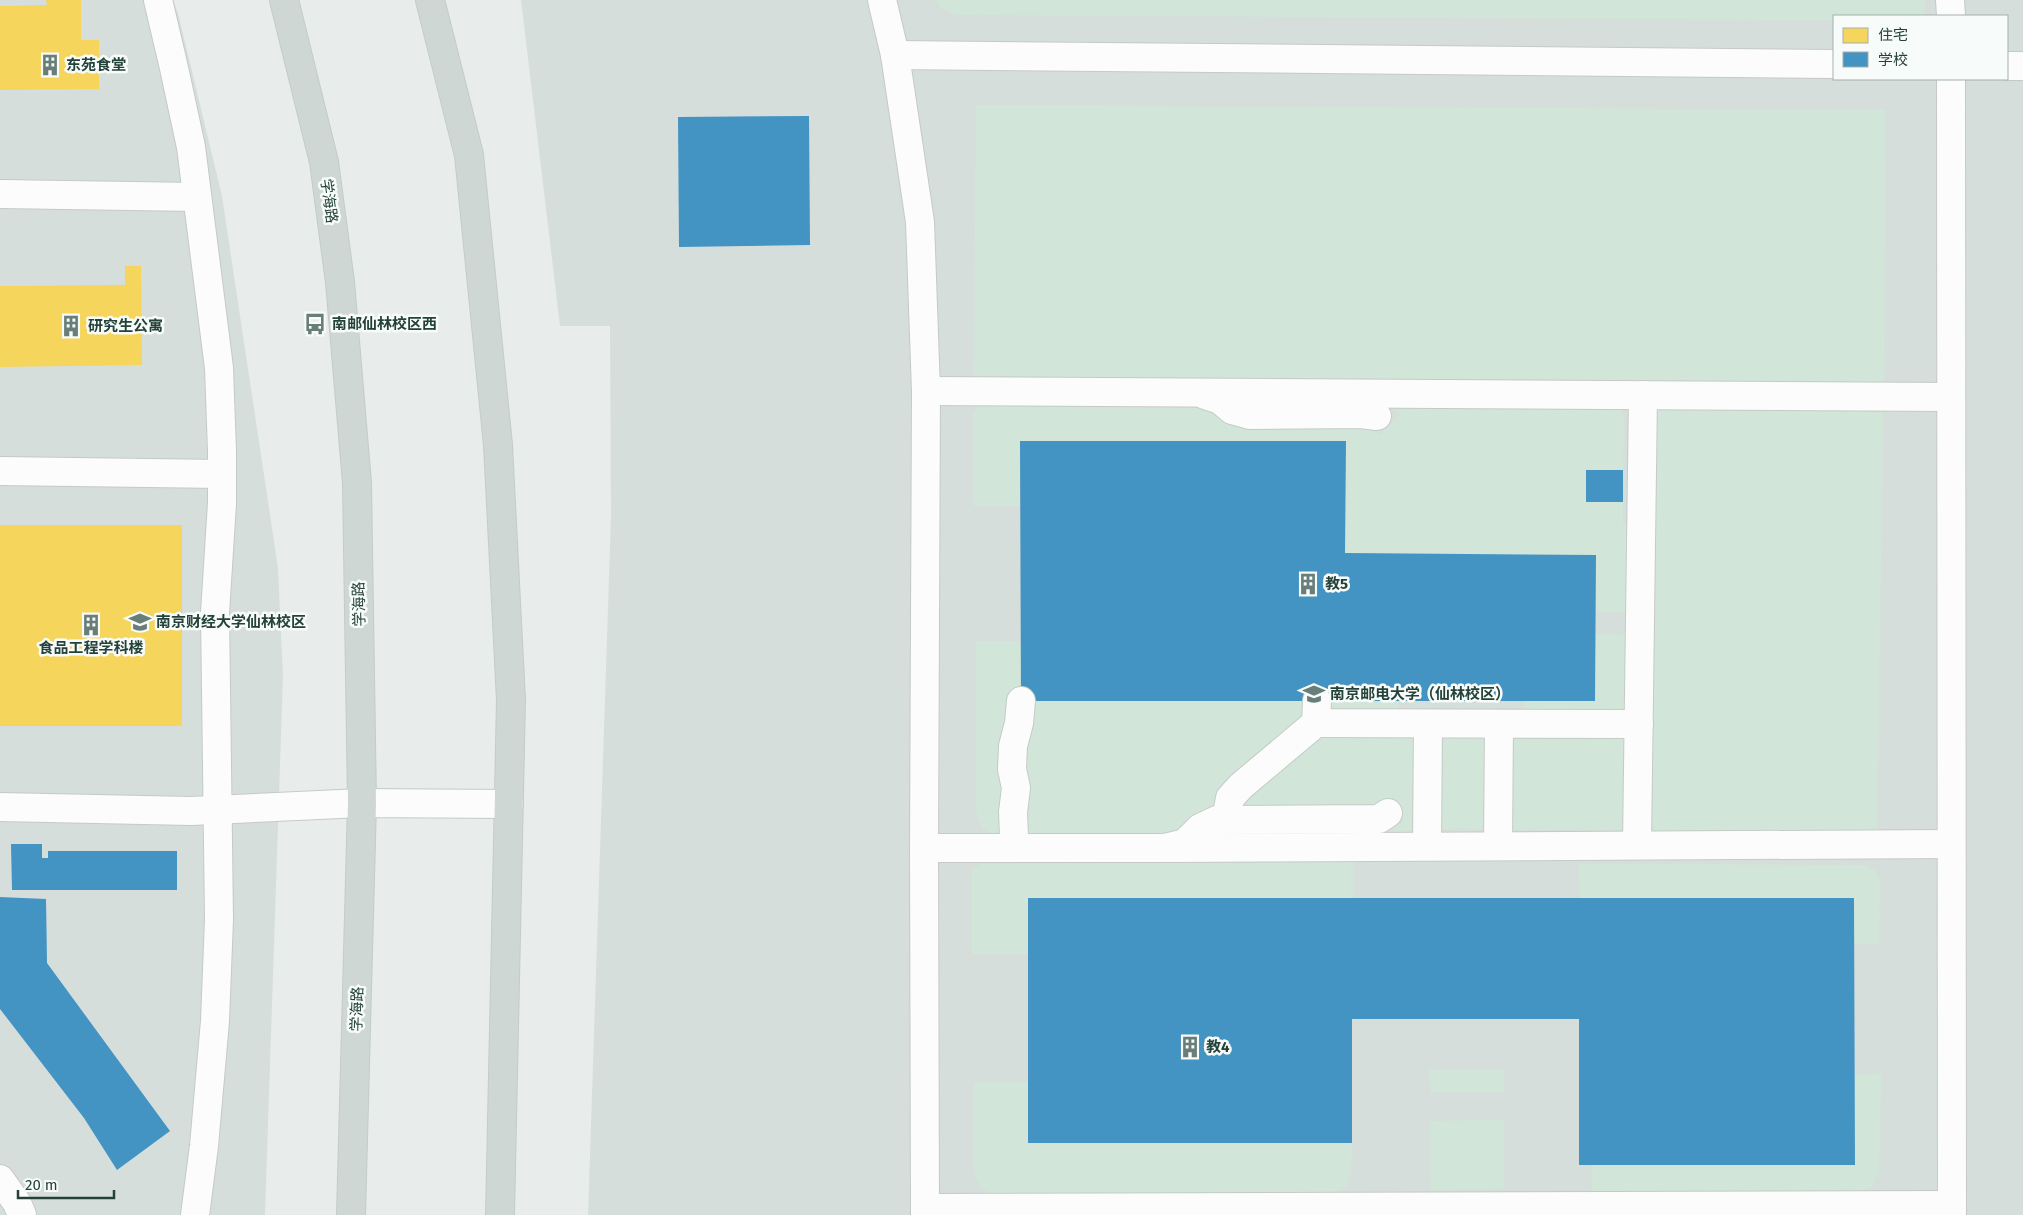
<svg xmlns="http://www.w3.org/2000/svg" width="2023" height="1215" font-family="'Fira Sans','Noto Sans SC',sans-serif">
<rect width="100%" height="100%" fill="#e8edeb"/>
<g fill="#d6dedb" fill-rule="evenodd">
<path d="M0,0H173L178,13L222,196L278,568L283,676L265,1215H0Z"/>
<path d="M521,0H2023V1215H588L611,516L610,326H560ZM1834,16H2007V79H1834Z"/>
</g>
<g fill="#d1e6d8">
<path d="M936,0H1926L1923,16H1834V20L957,15L941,8Z"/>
<path d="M976,105L1885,110L1884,382L974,376Z"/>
<path d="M980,405L1203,406L1216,416L1235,424L1356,428L1369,429L1380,435L1400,415L1393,408L1385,405L1616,407L1621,410L1624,415L1623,470H1587L1586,502H1623V524L1634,525L1630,609L1623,612H1595V555L1345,553L1346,441H1020V506H974L973,412Z"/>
<path d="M1651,409L1883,412L1877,831H1646Z"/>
<path d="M1595,634H1621L1630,639L1628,718L1524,711V701H1595Z"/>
<path d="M976,641H1021V701H1307V730L1413,731L1420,739L1414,830L1405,833L1385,831L1403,822L1386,798L1379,805L1192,822L1169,836H997L982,828L976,811Z"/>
<path d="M1329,701H1399L1398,720H1329Z"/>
<rect x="1438" y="731" width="51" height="98"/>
<rect x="1509" y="731" width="117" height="99"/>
<path d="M1354,862L1353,898L1028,954H972V871L980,864Z"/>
<path d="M1579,864L1864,865L1874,870L1880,880L1879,944H1854V898H1580Z"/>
<path d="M1504,1069V1092H1431L1429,1070Z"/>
<path d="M1881,1074L1879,1172L1871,1188L1857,1193L1592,1195V1165H1854V1075Z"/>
<path d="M974,1082H1028L1029,1143H1352L1351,1170L1347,1185L1335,1192L993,1196L981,1187L974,1172Z"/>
<path d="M1504,1120V1189L1431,1190L1430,1121Z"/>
</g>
<g fill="#f6d55c">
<path d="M46,0H81V40H99V89L0,90V6L47,5Z"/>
<path d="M125,266H141L142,365L0,367V286L125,285Z"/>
<rect x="0" y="525" width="182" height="201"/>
</g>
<g fill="#4393c3">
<path d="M809,116L810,245L679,247L678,117Z"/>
<path d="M1020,441H1346L1345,553L1596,555L1595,701H1021Z"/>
<rect x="1586" y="470" width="37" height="32"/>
<path d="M11,844H42V858H48V851H177V890H12Z"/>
<path d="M0,897L46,899L47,963L170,1131L117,1170L84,1118L0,1009Z"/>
<path d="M1028,898H1854L1855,1165H1579V1019H1352V1143H1028Z"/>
</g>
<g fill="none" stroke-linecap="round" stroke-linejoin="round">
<g stroke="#c5cac8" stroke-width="30">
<g id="minor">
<path d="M158,0L174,68L191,147L219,368L222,452V503L215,613L219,919L215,1021L204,1146L195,1215"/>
<path d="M882,0L895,55L920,222L926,391L924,848L925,1215"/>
<path d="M1950,0L1951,16"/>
<path d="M895,55L1834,64"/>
<path d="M2007,66H2023"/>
<path d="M1951,79L1952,1215"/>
<path d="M0,194L197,197"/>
<path d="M926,391L1951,397"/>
<path d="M1205,395L1220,400L1232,410L1250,415L1361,414L1377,416"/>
<path d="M0,471L222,474"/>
<path d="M1317,701L1316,723L1639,724"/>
<path d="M0,807L191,811L362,803L509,804"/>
<path d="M1228,809L1230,798L1241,786L1316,723"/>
<path d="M1014,836L1013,812L1016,788L1012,769L1013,746L1019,723L1021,701"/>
<path d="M1637,845L1643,395"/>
<path d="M1427,846L1428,724"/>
<path d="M1498,846L1499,724"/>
<path d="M924,848H1164L1185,843L1200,828L1217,820L1379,819L1388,813"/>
<path d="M1164,848L1951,844"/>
<path d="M0,1179L17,1203L22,1215"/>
<path d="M925,1208L1952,1205"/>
</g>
</g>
<g stroke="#c3ccc9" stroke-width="30">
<g id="major">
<path d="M284,0L324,162L340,282L357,483L362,803L351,1215"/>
<path d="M430,0L469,155L498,445L511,700L500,1215"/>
</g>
</g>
<use href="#minor" stroke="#fcfcfc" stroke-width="28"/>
<use href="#major" stroke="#cfd7d5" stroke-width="28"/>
</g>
<defs>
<g id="building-bare" transform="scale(1.725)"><path d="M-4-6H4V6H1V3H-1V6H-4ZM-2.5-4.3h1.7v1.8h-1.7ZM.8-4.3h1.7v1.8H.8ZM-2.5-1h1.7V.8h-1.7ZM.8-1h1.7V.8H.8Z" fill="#697e78" stroke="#f7fbf9" stroke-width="2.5" paint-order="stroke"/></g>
<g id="bus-bare" transform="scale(1.725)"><path d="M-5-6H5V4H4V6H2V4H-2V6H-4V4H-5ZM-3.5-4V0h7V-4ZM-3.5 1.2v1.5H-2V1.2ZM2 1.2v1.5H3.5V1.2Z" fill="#697e78" stroke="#f7fbf9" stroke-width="2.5" paint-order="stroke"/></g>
<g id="university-bare" transform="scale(1.725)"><path d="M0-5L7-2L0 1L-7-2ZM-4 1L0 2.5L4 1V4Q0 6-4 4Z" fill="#697e78" stroke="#f7fbf9" stroke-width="2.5" paint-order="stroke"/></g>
</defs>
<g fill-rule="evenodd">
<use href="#building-bare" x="50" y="65"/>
<use href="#bus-bare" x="315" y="324"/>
<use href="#building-bare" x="71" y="326"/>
<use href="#building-bare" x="1308" y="584"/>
<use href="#university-bare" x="140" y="622"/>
<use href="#building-bare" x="91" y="625"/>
<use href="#university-bare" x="1314" y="694"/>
<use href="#building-bare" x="1190" y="1047"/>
</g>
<g text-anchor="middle" stroke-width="5" stroke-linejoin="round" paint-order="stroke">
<g font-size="15" font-weight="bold" fill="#24423a" stroke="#f7fbf9" text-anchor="start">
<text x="66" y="70">东苑食堂</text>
<text x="332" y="329">南邮仙林校区西</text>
<text x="88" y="331">研究生公寓</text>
<text x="1325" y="589">教5</text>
<text x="156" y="627">南京财经大学仙林校区</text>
<text x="91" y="653" text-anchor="middle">食品工程学科楼</text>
<text x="1330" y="699">南京邮电大学（仙林校区）</text>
<text x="1206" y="1052">教4</text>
</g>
<g font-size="15" fill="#24423a" stroke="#f7fbf9">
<text transform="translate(329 201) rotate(82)" y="5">学海路</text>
<text transform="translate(359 604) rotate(-91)" y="5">学海路</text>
<text transform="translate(357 1009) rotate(-88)" y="5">学海路</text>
</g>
</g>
<rect x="1833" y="15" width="175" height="65" fill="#f7fbf9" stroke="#a3b1ad"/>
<rect x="1843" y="28" width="25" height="15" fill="#f6d55c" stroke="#a3b1ad"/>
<text x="1878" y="40" font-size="15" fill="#24423a">住宅</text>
<rect x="1843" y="52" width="25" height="15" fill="#4393c3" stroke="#a3b1ad"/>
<text x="1878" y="65" font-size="15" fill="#24423a">学校</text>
<path d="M18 1190v8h96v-8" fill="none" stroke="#24423a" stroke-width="2.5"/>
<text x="25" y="1190" font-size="15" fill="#24423a" stroke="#f7fbf9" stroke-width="4" paint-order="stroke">20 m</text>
</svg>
